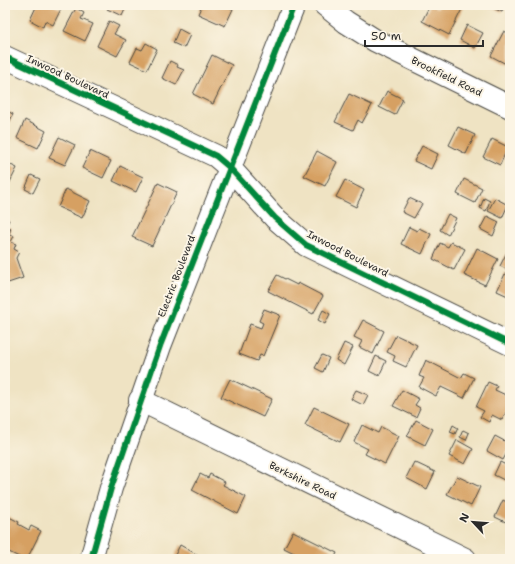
<svg xmlns="http://www.w3.org/2000/svg" width="515" height="564" font-family="'Shantell Sans',sans-serif">
<rect width="100%" height="100%" fill="#fcf5e5"/>
<filter id="ink" filterUnits="userSpaceOnUse"><feTurbulence type="fractalNoise" baseFrequency=".025" numOctaves="2"/><feDisplacementMap in="SourceGraphic" scale="8" xChannelSelector="R" yChannelSelector="G"/><feConvolveMatrix kernelMatrix="1 2 1 2 8 2 1 2 1" color-interpolation-filters="sRGB"/></filter>
<filter id="wash" filterUnits="userSpaceOnUse"><feTurbulence type="fractalNoise" baseFrequency=".012" numOctaves="4" result="noise"/><feDisplacementMap in="SourceGraphic" scale="16" xChannelSelector="R" yChannelSelector="G"/><feGaussianBlur stdDeviation="0.9" result="paint"/><feColorMatrix in="noise" values="0 0 0 0 0 0 0 0 0 0 0 0 0 0 0 0 0 1.4 0 .05"/><feComposite in="paint" operator="in"/></filter>
<g filter="url(#wash)">
<rect width="100%" height="100%" fill="#efe3c3"/>
<g id="blocks">
<g fill="#d6a062">
<path d="M37,5H53L61,9L53,25L45,21L43,27L30,20Z"/>
<path d="M109,5H127L122,16L107,9Z"/>
<path d="M198,5H227L226,6L233,9L225,26L198,14L201,7Z"/>
<path d="M430,5L437,9L439,5H464L449,35L422,21Z"/>
<path d="M486,5H505L502,12Z"/>
<path d="M76,8L84,13L81,19L93,24L85,41L64,31Z"/>
<path d="M109,21L119,26L114,34L126,40L117,56L97,46Z"/>
<path d="M467,25L483,33L475,48L460,40Z"/>
<path d="M179,29L190,35L184,48L173,43Z"/>
<path d="M504,31L510,34V61L508,65L491,56Z"/>
<path d="M146,43L157,49L147,70L130,62L137,48L142,50Z"/>
<path d="M212,55L232,65L213,104L193,94Z"/>
<path d="M170,61L178,65L177,67L184,70L176,85L162,78Z"/>
<path d="M387,91L403,99L395,115L379,107Z"/>
<path d="M349,94L372,105L362,123L358,120L353,130L335,122Z"/>
<path d="M5,110L13,114L5,132Z"/>
<path d="M25,120L46,131L38,148L17,138Z"/>
<path d="M458,127L475,135L466,154L449,145Z"/>
<path d="M59,137L75,145L65,165L49,158Z"/>
<path d="M492,139L508,147L500,165L483,157Z"/>
<path d="M422,146L438,154L431,169L414,161Z"/>
<path d="M90,151L111,161L103,178L82,168Z"/>
<path d="M317,151L337,162L325,186L304,176Z"/>
<path d="M5,162L17,168L9,184L5,181Z"/>
<path d="M120,166L143,177L136,192L113,181Z"/>
<path d="M31,175L40,179L33,193L25,189Z"/>
<path d="M464,179L482,188L475,203L457,194Z"/>
<path d="M345,180L364,190L356,207L336,197Z"/>
<path d="M158,183L177,192L152,246L132,237Z"/>
<path d="M66,189L90,201L82,218L58,207Z"/>
<path d="M409,198L422,204L414,218L402,212Z"/>
<path d="M484,198L490,201L486,211L480,208Z"/>
<path d="M495,198L508,205L502,218L488,211Z"/>
<path d="M448,214L456,218L448,235L440,230Z"/>
<path d="M487,216L499,222L493,236L480,229Z"/>
<path d="M5,219L9,220L6,226L11,228L9,234L14,236L11,242L16,244L14,249L19,252L16,258L23,278L5,284Z"/>
<path d="M409,227L417,231L419,228L431,234L422,254L401,244Z"/>
<path d="M451,242L465,249L454,270L433,259L440,243L448,247Z"/>
<path d="M477,248L498,259L485,285L464,275Z"/>
<path d="M507,252L510,254V271L500,266Z"/>
<path d="M505,274L510,276V297L497,291Z"/>
<path d="M277,275L297,285L298,283L323,296L313,314L268,291Z"/>
<path d="M264,309L280,315L263,356L260,355L257,361L239,354L250,324L261,328L263,323L259,321Z"/>
<path d="M323,310L330,314L325,324L318,320Z"/>
<path d="M363,320L384,331L373,354L359,347L362,341L354,337Z"/>
<path d="M396,335L417,345L406,367L393,361L395,356L387,352Z"/>
<path d="M344,343L353,347L344,365L336,360Z"/>
<path d="M322,355L329,358L323,372L315,368Z"/>
<path d="M376,356L386,361L379,376L369,371Z"/>
<path d="M426,360L461,378L464,373L474,378L464,398L441,387L436,396L419,387L424,378L419,376Z"/>
<path d="M230,379L272,399L263,417L221,397Z"/>
<path d="M488,382L497,386L495,390L510,397V405L502,420L492,415L489,422L480,417L484,411L476,407Z"/>
<path d="M356,390L368,395L363,405L351,399Z"/>
<path d="M402,390L419,399L415,405L420,408L416,417L393,406Z"/>
<path d="M314,407L349,424L340,442L305,425Z"/>
<path d="M416,420L433,429L425,445L407,436Z"/>
<path d="M362,425L378,433L381,427L399,436L385,464L365,454L368,449L354,442Z"/>
<path d="M453,425L458,428L455,434L450,432Z"/>
<path d="M463,430L469,433L466,440L460,437Z"/>
<path d="M495,436L510,444V447L503,460L487,451Z"/>
<path d="M457,440L473,449L465,464L449,456Z"/>
<path d="M414,462L435,472L427,489L406,478Z"/>
<path d="M500,462L510,467V483L494,475Z"/>
<path d="M200,474L208,478L210,474L225,482L223,485L246,497L238,514L192,490Z"/>
<path d="M457,476L480,487L471,506L447,494Z"/>
<path d="M503,500L510,504V524L495,517Z"/>
<path d="M5,515L19,522L18,524L29,530L31,526L41,531L27,559H23L5,550Z"/>
<path d="M293,531L337,553L334,559H306L284,548Z"/>
<path d="M180,545L198,555L196,559H173Z"/>
</g>
</g>
</g>
<g filter="url(#ink)">
<use href="#blocks" fill-opacity="0" stroke="#484742" stroke-width="1"/>
<g fill="none" stroke-linecap="round" stroke-linejoin="round">
<g stroke="#484742" stroke-width="24">
<g id="minor">
<path d="M325,5L346,22L376,41L510,107"/>
<path d="M5,57L216,156L229,167L275,218L306,245L510,344"/>
<path d="M140,400L465,559"/>
<path d="M91,559L111,488L160,346L294,5"/>
</g>
</g>
<use href="#minor" stroke="#fff" stroke-width="22"/>
<g stroke="#fcf5e5" stroke-width="8">
<g id="cycleway">
<path d="M5,57L216,156L229,167L275,218L306,245L510,344"/>
<path d="M91,559L111,488L160,346L294,5"/>
</g>
</g>
<use href="#cycleway" stroke="#00873e" stroke-width="6"/>
</g>
</g>
<g text-anchor="middle" stroke-width="4" stroke-linejoin="round" paint-order="stroke">
<g font-size="10" fill="#2b2b2b" stroke="#fcf5e5">
<text transform="translate(68 76) rotate(25)" y="4">Inwood Boulevard</text>
<text transform="translate(447 76) rotate(26)" y="4">Brookfield Road</text>
<text transform="translate(348 253) rotate(27)" y="4">Inwood Boulevard</text>
<text transform="translate(176 276) rotate(-69)" y="4">Electric Boulevard</text>
<text transform="translate(303 480) rotate(26)" y="4">Berkshire Road</text>
</g>
</g>
<rect width="515" height="564" fill="none" stroke="#fcf5e5" stroke-width="20"/>
<g transform="translate(473 522) rotate(296)" stroke="#fcf5e5" stroke-width="3" paint-order="stroke">
<path d="M0-3L7 15L0 10L-7 15Z" fill="#2b2b2b"/>
<text y="-6" font-size="11" font-weight="bold" text-anchor="middle" fill="#2b2b2b">N</text>
</g>
<path d="M365 40v6h118v-6" fill="none" stroke="#2b2b2b" stroke-width="2"/>
<text x="371" y="40" font-size="12" fill="#2b2b2b" stroke="#fcf5e5" stroke-width="3" paint-order="stroke">50 m</text>
</svg>
